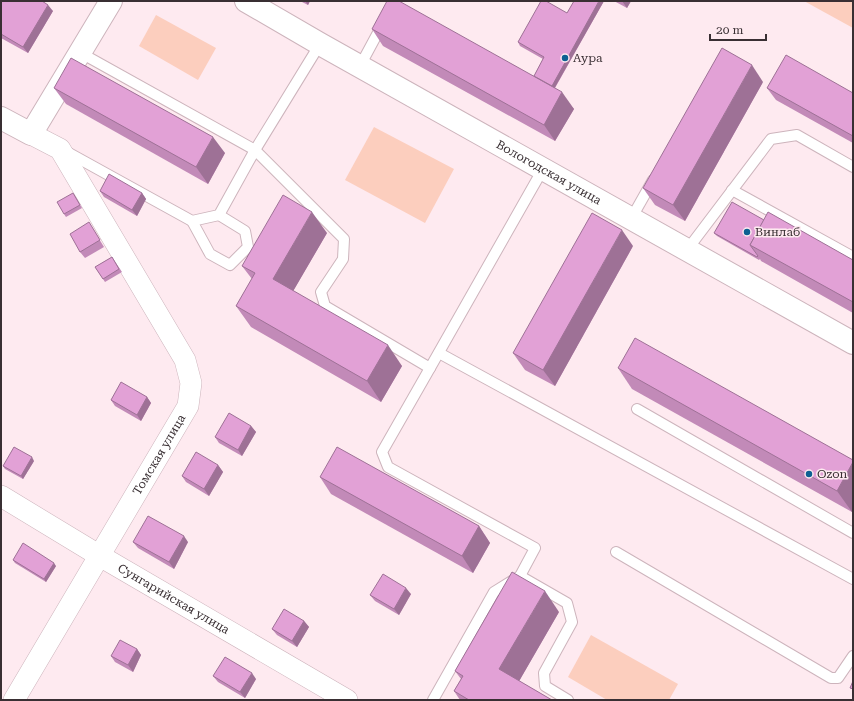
<svg xmlns="http://www.w3.org/2000/svg" width="854" height="701" font-family="'Roboto Serif',serif">
<rect width="100%" height="100%" fill="#feeaf0"/>
<g fill="#fccebe">
<path d="M804,1H853V28Z"/>
<path d="M156,15L216,48L198,80L139,46Z"/>
<path d="M374,127L454,169L425,223L345,180Z"/>
<path d="M591,635L678,684L669,700H607L568,677Z"/>
</g>
<g fill="none" stroke-linecap="round" stroke-linejoin="round">
<g stroke="#cdb4bc" stroke-width="12">
<g id="service">
<path d="M79,52L255,150L344,239L343,259L321,292L325,306L430,368L543,169"/>
<path d="M360,66L395,1"/>
<path d="M67,152L192,221L219,215L255,150L320,44"/>
<path d="M732,190L853,257"/>
<path d="M631,219L653,180"/>
<path d="M192,221L210,254L230,265L248,247L245,231L219,215"/>
<path d="M687,250L771,139L797,135L853,167"/>
<path d="M439,353L853,579"/>
<path d="M430,368L382,452L388,467L535,548L520,576L494,592L433,700"/>
<path d="M637,409L853,533"/>
<path d="M616,552L831,678H838L853,656"/>
<path d="M520,576L567,603L572,622L544,673L545,686L568,700"/>
</g>
</g>
<g stroke="#cdb4bc" stroke-width="22">
<g id="minor">
<path id="s1" d="M1,496L100,556L347,700"/>
<path id="s2" d="M14,700L188,406L191,383L185,360L60,149L31,134"/>
</g>
</g>
<g stroke="#cdb4bc" stroke-width="24">
<g id="tertiary">
<path id="s3" d="M246,1L320,44L853,343"/>
<path d="M1,118L31,134L111,1"/>
</g>
</g>
<use href="#service" stroke="#fff" stroke-width="10"/>
<use href="#minor" stroke="#fff" stroke-width="21"/>
<use href="#tertiary" stroke="#fff" stroke-width="22"/>
</g>
<g fill="#c28ab8">
<path d="M1,1L53,11L28,53L1,38Z"/>
<path d="M300,1H310L308,5Z"/>
<path d="M604,1L555,88L574,109L555,141L383,46L372,29L534,76L543,59L520,46L518,42L567,13Z"/>
<path d="M614,1H631L627,8Z"/>
<path d="M763,82L685,221L655,205L643,188Z"/>
<path d="M54,88L225,153L208,184L66,104Z"/>
<path d="M767,88L853,93V143L776,100Z"/>
<path d="M100,191L142,193L146,199L137,216L104,197Z"/>
<path d="M75,196L82,208L66,217L64,214Z"/>
<path d="M764,220L853,260V313L761,261L760,259L759,260L717,236L714,233Z"/>
<path d="M93,229L104,247L85,258L80,252Z"/>
<path d="M327,233L293,291L402,366L381,402L251,327L236,306L252,279L242,266Z"/>
<path d="M633,246L555,386L525,370L513,353Z"/>
<path d="M112,257L122,272L105,282L95,267Z"/>
<path d="M618,368L853,460V510L852,512L632,389Z"/>
<path d="M147,397L151,403L141,421L115,406L111,400Z"/>
<path d="M251,426L256,432L242,456L219,443L215,437Z"/>
<path d="M34,461L23,479L5,469L3,466Z"/>
<path d="M218,465L223,472L209,496L186,482L182,476Z"/>
<path d="M320,477L479,526L490,543L473,573L331,494Z"/>
<path d="M133,542H188L174,569L138,548Z"/>
<path d="M13,560L56,566L46,582L15,563Z"/>
<path d="M411,594L399,615L375,601L370,595Z"/>
<path d="M559,612L519,681L552,700H460L454,691L461,679L455,671Z"/>
<path d="M304,621L309,627L297,647L277,635L272,629Z"/>
<path d="M137,649L141,655L133,672L115,662L111,656Z"/>
<path d="M213,676L256,679L245,698L218,682Z"/>
</g>
<g fill="#9e7196">
<path d="M305,1H310L308,5Z"/>
<path d="M599,1H604L550,96L548,92Z"/>
<path d="M622,1H631L627,8Z"/>
<path d="M48,5L53,11L28,53L23,47Z"/>
<path d="M752,65L763,82L685,221L673,205Z"/>
<path d="M562,92L574,109L555,141L544,125Z"/>
<path d="M213,137L225,153L208,184L196,167Z"/>
<path d="M142,193L146,199L137,216L132,210Z"/>
<path d="M312,212L327,233L288,300L273,279Z"/>
<path d="M622,230L633,246L555,386L543,370Z"/>
<path d="M388,345L402,366L381,402L367,381Z"/>
<path d="M147,397L151,403L141,421L137,415Z"/>
<path d="M251,426L256,432L242,456L238,450Z"/>
<path d="M32,457L34,461L23,479L21,476Z"/>
<path d="M853,462V509L852,508L853,510L852,512L837,491Z"/>
<path d="M218,465L223,472L209,496L204,489Z"/>
<path d="M479,526L490,543L473,573L462,556Z"/>
<path d="M184,536L188,542L174,569L169,562Z"/>
<path d="M54,563L56,566L46,582L44,579Z"/>
<path d="M406,588L411,594L399,615L394,609Z"/>
<path d="M545,591L559,612L514,690L499,669Z"/>
<path d="M304,621L309,627L297,647L292,641Z"/>
<path d="M137,649L141,655L133,672L128,665Z"/>
<path d="M252,673L256,679L245,698L240,692Z"/>
</g>
<g fill="#e2a1d6" stroke="#9e7196">
<path d="M1,1H42L48,5L23,47L1,34Z"/>
<path d="M387,1H399L562,92L544,125L372,29Z"/>
<path d="M541,1H546L567,13L574,1H599L552,86L534,76L544,57L518,42Z"/>
<path d="M722,48L752,65L673,205L643,188Z"/>
<path d="M786,55L853,93V136L767,88Z"/>
<path d="M71,58L213,137L196,167L54,88Z"/>
<path d="M109,174L142,193L132,210L100,191Z"/>
<path d="M73,193L80,205L64,214L57,202Z"/>
<path d="M283,195L312,212L273,279L388,345L367,381L236,306L255,273L242,266Z"/>
<path d="M732,202L764,220L750,245L758,256L757,257L714,233Z"/>
<path d="M768,212L853,260V302L750,245Z"/>
<path d="M592,213L622,230L543,370L513,353Z"/>
<path d="M89,222L100,240L80,252L70,234Z"/>
<path d="M112,257L119,269L103,279L95,267Z"/>
<path d="M635,338L853,460V462L837,491L618,368Z"/>
<path d="M121,382L147,397L137,415L111,400Z"/>
<path d="M229,413L251,426L238,450L215,437Z"/>
<path d="M14,447L32,457L21,476L3,466Z"/>
<path d="M337,447L479,526L462,556L320,477Z"/>
<path d="M196,452L218,465L204,489L182,476Z"/>
<path d="M148,516L184,536L169,562L133,542Z"/>
<path d="M23,543L54,563L44,579L13,560Z"/>
<path d="M512,572L545,591L499,669L552,700H469L454,691L463,676L455,671Z"/>
<path d="M383,574L406,588L394,609L370,595Z"/>
<path d="M284,609L304,621L292,641L272,629Z"/>
<path d="M120,640L137,649L128,665L111,656Z"/>
<path d="M225,657L252,673L240,692L213,676Z"/>
<path d="M853,681V689L850,688Z"/>
</g>
<g fill="#0d6092" stroke="#feeaf0" stroke-width="1.5">
<circle cx="565" cy="58" r="4"/>
<circle cx="747" cy="232" r="4"/>
<circle cx="809" cy="474" r="4"/>
</g>
<g text-anchor="middle" stroke-width="3" stroke-linejoin="round" paint-order="stroke">
<g font-size="12" fill="#392f33" stroke="#feeaf0" text-anchor="start">
<text x="573" y="62">Аура</text>
<text x="755" y="236">Винлаб</text>
<text x="817" y="478">Ozon</text>
</g>
<g font-size="12" fill="#392f33" stroke="#feeaf0">
<text dy="4" stroke="none"><textPath href="#s3" startOffset="348">Вологодская улица</textPath></text>
<text dy="4" stroke="none"><textPath href="#s2" startOffset="285">Томская улица</textPath></text>
<text dy="4" stroke="none"><textPath href="#s1" startOffset="201">Сунгарийская улица</textPath></text>
</g>
</g>
<rect width="854" height="701" fill="none" stroke="#392f33" stroke-width="4"/>
<path d="M710 34v6h56v-6" fill="none" stroke="#392f33" stroke-width="2"/>
<text x="716" y="34" font-size="12" fill="#392f33" stroke="#feeaf0" stroke-width="3" paint-order="stroke">20 m</text>
</svg>
